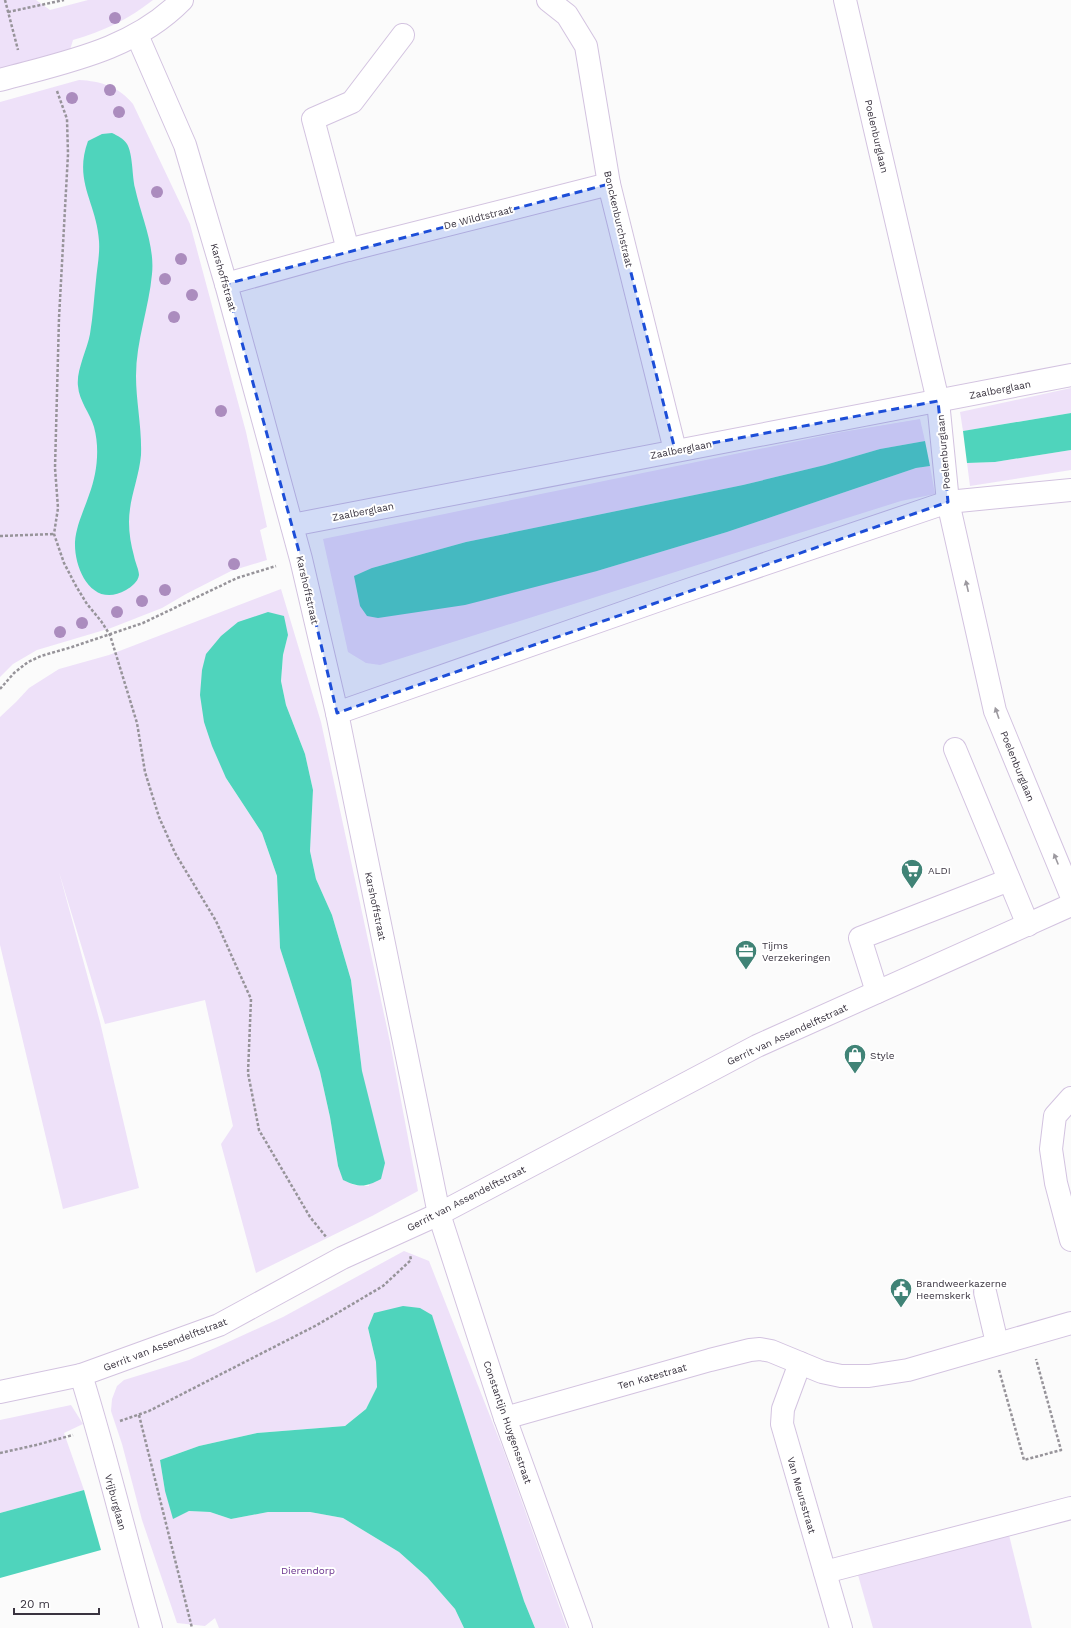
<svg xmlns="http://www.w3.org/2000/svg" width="1071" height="1628" font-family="'Work Sans',sans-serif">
<rect width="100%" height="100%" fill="#fbfbfb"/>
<g fill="#eee1f9" fill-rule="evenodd">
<path d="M0,0H36L50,10L88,0H153C129,19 102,32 73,40L70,50L0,69Z"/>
<path d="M79,80C101,81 119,87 133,104L190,224L246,432L267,527L260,530L267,560L231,571L186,594L162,608L111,628L37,650L13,664L0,677V102Z"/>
<path d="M1071,388V413L963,431L960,412Z"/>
<path d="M920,419L925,441L880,449L825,465L743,485L466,542L372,568L597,571L727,532L916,468L930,466L935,494L901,501L380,665L366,663L348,652L323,539L842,432Z"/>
<path d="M1071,450V470L970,486L967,463L995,462Z"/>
<path d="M281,589L321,722L390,1042L418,1191L372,1216L256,1273L221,1144L233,1126L205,1000L105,1024L59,872L100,1022L139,1188L63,1209L0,945V717L16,702L29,688L59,669L109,655ZM288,635L283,655L281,681L286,705L305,754L313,790L310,851L316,879L332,915L351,980L362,1071L369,1186L354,1185L344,1180L338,1166L330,1117L320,1072L280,948L277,876L262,833L226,778Z"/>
<path d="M404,1251L429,1261L503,1449L567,1628H535L524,1601L368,1328L376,1362L377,1387L366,1409L345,1426L257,1433L199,1446L160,1460L165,1491L180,1514L189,1511L210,1512L231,1519L268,1512H310L343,1518L399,1552L427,1577L455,1609L464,1628H219L215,1618L205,1626L177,1623L142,1520L122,1444L111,1411L112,1399L117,1386L124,1380L189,1360L283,1317Z"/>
<path d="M71,1405L83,1424L64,1433L84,1490L0,1513V1420Z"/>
<path d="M1009,1535L1032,1628H873L858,1575Z"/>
</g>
<g fill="#4fd4bc">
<path d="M112,133C118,136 123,138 127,144C133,154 132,176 135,188C141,216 155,245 152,274C149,308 136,341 136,376C136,402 142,428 141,455C139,478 129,499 129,522C129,534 131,545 134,556C135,562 139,570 139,575C138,582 131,587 126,590C93,609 74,570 75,542C76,526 84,510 89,495C97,474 100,449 94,427C90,413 79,401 78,386C76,371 87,350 90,334C93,316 94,298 96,280C97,268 100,254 99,241C97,203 73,182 88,141L102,134Z"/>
<path d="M1071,413V450L995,462L967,463L963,431Z"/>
<path d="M925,441L930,466L916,468L727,532L597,571L465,605L378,618L367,616L360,606L354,576L372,568L466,542L743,485L825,465L880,449Z"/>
<path d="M268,612L284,616L288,635L283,655L281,681L286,705L305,754L313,790L310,851L316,879L332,915L351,980L362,1071L385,1163L381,1179C366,1187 360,1188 343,1180L338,1166L330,1117L320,1072L280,948L277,876L262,833L226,778L212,746L204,722L200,695L202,670L206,654L221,636L238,622Z"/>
<path d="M403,1306L420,1308L432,1315L524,1601L535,1628H464L455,1609L427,1577L399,1552L343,1518L310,1512H268L231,1519L210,1512L189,1511L173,1519L165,1491L160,1460L199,1446L257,1433L345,1426L366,1409L377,1387L376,1362L368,1328L374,1313Z"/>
<path d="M84,1490L101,1550L0,1578V1513Z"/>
</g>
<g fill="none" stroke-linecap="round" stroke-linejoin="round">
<g stroke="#d3c3e0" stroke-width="24">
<g id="minor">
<path d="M548,0L567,15L586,46L609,184L675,450"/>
<path d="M845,0L938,401L948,502L995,711L1071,895"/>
<path d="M137,35L185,145L226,284L301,559L337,713L439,1214L505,1418L581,1628"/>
<path d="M0,80C65,62 133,50 182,0"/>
<path d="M348,250L313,119L352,102L403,35"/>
<path d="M226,284L348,250L609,184"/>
<path d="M292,525L1071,375"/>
<path d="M337,713L682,592L948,502L1071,490"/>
<path d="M955,749L1028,925"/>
<path d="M877,992L860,938L1009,880"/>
<path d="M1071,1098L1055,1116L1051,1149L1056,1183L1071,1240"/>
<path d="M985,1292L997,1343"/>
<path d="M800,1363L783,1409L782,1424L841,1628"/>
<path d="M81,1375C107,1458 127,1544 151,1628"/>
<path d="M0,1392L81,1375L219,1325L342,1258L439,1214L757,1046L1071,905"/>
<path d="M505,1418L710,1360L750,1350L760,1349L771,1351L822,1372L841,1376H869L908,1370L1071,1323"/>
<path d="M825,1572L1071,1508"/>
</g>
</g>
<g stroke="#97949a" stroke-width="2.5" stroke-dasharray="3 2" stroke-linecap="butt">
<path d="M5,0L18,50"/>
<path d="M8,12L64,0"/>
<path d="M57,91L67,119L68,154L59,318L55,468L58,508L54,534L64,563L76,586L87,604L101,621L110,635L137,723L145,772L159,817L175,853L216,921L251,999L248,1073L259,1130L310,1217L327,1238"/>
<path d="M0,536L54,534"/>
<path d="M0,689L14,673L28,662L41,656L72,647L143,623L237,578L276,566"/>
<path d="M999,1370L1024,1460L1061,1450L1036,1359"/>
<path d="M139,1415L192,1628"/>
<path d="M120,1421L149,1411L317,1325L383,1286L411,1260L410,1255"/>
<path d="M0,1453L36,1445L73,1435"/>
</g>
<use href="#minor" stroke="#fff" stroke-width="22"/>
</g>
<g fill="#ab8cbe">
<circle cx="115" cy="18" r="6"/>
<circle cx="110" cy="90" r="6"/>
<circle cx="72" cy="98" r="6"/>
<circle cx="119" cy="112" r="6"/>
<circle cx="157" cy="192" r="6"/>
<circle cx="181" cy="259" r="6"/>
<circle cx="165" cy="279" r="6"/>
<circle cx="192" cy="295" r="6"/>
<circle cx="174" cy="317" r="6"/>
<circle cx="221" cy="411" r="6"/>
<circle cx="234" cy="564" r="6"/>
<circle cx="165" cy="590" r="6"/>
<circle cx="142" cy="601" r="6"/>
<circle cx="117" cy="612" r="6"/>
<circle cx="82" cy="623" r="6"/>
<circle cx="60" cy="632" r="6"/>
</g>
<defs><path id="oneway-solid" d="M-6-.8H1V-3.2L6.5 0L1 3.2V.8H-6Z"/></defs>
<g fill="#9c999f">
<use href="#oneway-solid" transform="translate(967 586) rotate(-103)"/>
<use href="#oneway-solid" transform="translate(997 713) rotate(-109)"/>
<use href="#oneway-solid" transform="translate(1056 859) rotate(-112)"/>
</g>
<path fill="#1d4ed8" fill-opacity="0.2" stroke="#1d4ed8" stroke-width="3" stroke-dasharray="8 5" stroke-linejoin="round" d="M609,184L675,450L938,401L948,502L337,713L301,559L226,284Z"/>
<defs>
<g id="supermarket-pin" transform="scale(1.15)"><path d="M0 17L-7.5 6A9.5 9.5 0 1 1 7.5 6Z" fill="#408376" stroke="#fff"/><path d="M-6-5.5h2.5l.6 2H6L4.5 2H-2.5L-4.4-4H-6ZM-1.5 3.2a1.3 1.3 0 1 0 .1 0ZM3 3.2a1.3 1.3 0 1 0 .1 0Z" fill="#fff"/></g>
<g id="office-pin" transform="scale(1.15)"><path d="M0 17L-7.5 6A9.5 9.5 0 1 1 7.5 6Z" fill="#408376" stroke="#fff"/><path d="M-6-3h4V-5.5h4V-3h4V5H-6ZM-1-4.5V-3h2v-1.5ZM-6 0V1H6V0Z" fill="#fff"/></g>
<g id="shop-pin" transform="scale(1.15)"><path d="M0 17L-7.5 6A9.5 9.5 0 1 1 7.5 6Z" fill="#408376" stroke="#fff"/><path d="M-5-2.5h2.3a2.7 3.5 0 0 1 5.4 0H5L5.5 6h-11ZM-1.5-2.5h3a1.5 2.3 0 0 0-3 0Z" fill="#fff"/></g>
<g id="civic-pin" transform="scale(1.15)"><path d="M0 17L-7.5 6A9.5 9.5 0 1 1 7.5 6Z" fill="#408376" stroke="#fff"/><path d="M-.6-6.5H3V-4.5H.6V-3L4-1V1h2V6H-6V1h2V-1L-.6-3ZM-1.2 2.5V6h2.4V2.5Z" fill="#fff"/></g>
</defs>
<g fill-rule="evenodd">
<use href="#supermarket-pin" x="912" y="870"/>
<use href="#office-pin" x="746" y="951"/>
<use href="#shop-pin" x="855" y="1055"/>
<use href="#civic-pin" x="901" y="1289"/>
</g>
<g text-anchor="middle" stroke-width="4" stroke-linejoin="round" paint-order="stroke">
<g font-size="10" fill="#39333f" stroke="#fff">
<text transform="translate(877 136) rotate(77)" y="4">Poelenburglaan</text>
<text transform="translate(478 217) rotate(-14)" y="4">De Wildtstraat</text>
<text transform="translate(619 219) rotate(77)" y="4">Bonckenburchstraat</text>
<text transform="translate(224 277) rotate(74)" y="4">Karshoffstraat</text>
<text transform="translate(1000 389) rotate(-11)" y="4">Zaalberglaan</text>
<text transform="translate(681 449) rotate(-11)" y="4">Zaalberglaan</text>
<text transform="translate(943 452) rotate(-95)" y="4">Poelenburglaan</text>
<text transform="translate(363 511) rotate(-11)" y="4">Zaalberglaan</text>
<text transform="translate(308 590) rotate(77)" y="4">Karshoffstraat</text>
<text transform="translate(1018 766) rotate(68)" y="4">Poelenburglaan</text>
<text transform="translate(376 906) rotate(78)" y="4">Karshoffstraat</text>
<text transform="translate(787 1034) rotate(-25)" y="4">Gerrit van Assendelftstraat</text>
<text transform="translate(466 1198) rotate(-27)" y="4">Gerrit van Assendelftstraat</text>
<text transform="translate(165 1344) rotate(-21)" y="4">Gerrit van Assendelftstraat</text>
<text transform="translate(652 1376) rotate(-16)" y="4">Ten Katestraat</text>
<text transform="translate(508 1422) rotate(71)" y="4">Constantijn Huygensstraat</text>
<text transform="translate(802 1495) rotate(74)" y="4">Van Meursstraat</text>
<text transform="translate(116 1502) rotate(75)" y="4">Vrijburglaan</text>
</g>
<g font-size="10" fill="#39333f" stroke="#fff" text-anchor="start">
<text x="928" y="874">ALDI</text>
<text x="762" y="949">Tijms<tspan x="762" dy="12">Verzekeringen</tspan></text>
<text x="870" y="1059">Style</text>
<text x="916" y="1287">Brandweerkazerne<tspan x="916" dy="12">Heemskerk</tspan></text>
</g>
<g font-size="10" fill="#69318d" stroke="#fff">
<text x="308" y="1574">Dierendorp</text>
</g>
</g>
<path d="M14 1608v6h85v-6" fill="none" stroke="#39333f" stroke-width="2"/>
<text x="20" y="1608" font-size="12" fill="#39333f" stroke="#ffffff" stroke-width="3" paint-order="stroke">20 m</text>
</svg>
